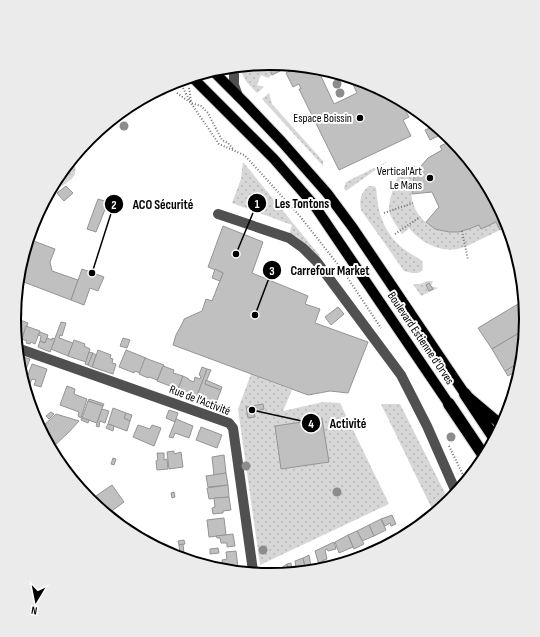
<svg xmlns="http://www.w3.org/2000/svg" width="540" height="637" font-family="'Sofia Sans Condensed',sans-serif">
<defs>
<pattern id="grass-dots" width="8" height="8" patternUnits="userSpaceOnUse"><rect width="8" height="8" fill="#d7d7d7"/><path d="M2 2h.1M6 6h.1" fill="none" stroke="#b7b7b7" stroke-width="1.8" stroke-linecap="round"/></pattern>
</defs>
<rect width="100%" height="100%" fill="#fff"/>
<g fill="url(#grass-dots)">
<path d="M267,63L272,75L268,78L261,75L257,85L264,87L257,93C251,86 241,79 242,68Z"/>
<path d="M269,93L272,104L323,161V166L262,99Z"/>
<path d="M75,158C75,162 76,171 75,174C73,180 60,188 54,189Z"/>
<path d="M388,161L346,191L344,188L346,182Z"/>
<path d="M243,162L320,256V258L310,252L297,237L289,234L292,225L232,203L241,179Z"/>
<path d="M413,165L419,168C406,190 410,212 431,226C439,231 449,233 458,232C466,231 472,228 479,225L481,229L496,222L500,230C492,234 484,238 475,242C471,244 466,247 461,248C442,254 421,243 409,228L402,234C397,226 390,218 389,209C389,200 396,176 402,171C405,168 410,167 413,165Z"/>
<path d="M369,186H374L376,188C377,194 377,199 378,204C380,219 388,235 399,245C406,252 414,255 422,261C426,276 414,274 404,271L361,210C359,200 361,192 369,186Z"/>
<path d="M428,281H433L431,286L438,288L421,296L413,284H420Z"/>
<path d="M251,374L292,390L283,411L323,402L340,403L389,504L260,565L238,409Z"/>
<path d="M381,404H400L449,501L433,511Z"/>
</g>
<g fill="#c0c0c0" stroke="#949494">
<path d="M267,63H270L290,66L272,75Z"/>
<path d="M290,66L319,72L334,104L357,93L350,78L368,82L403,106L409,117L403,120L411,136L339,170L299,89H301L299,84L293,87L286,73L292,70Z"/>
<path d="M434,126L444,133L430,140L425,130Z"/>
<path d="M453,140L507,221L508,226L500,230L496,222L481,229L479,225L469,229L458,232H449L435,229L426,222L439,207L432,192L412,194L414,177L421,166L428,158L442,150L440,146Z"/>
<path d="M66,186L73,193L64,201L57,193Z"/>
<path d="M98,199L108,202L96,232L87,229Z"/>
<path d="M223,226L263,242L252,273L308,296L305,304L320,309L315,323L368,342L348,393L330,391L308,395L173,345L176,335L184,320V319L202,311L206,299L212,301L223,273L208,267Z"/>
<path d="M31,240L55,249L50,262L52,271L78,280L71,300L21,281L28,246Z"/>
<path d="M82,269L104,277L98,291L90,288L84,305L71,300Z"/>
<path d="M215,269L223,273L220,281L212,278Z"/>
<path d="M429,283L433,289L429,291L426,285Z"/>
<path d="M523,301L526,319L524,330L492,349L478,328Z"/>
<path d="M338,307L344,314L331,325L325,317Z"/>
<path d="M17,312L22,314L20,320L15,318Z"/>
<path d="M15,318L28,323L23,335L17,333L14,320Z"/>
<path d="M61,322L66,323L62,336L60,335L59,338L73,343L68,356L51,349Z"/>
<path d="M26,326L40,331L35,344L31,342L30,344L26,343L27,341L22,339Z"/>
<path d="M524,330L517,364L505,371L492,349Z"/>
<path d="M40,332L48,335L45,343L40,341L41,336L38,335Z"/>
<path d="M47,338L52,340V338L55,339L50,352L38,347L40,341L45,343Z"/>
<path d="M123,338L130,340L127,348L120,346Z"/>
<path d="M74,340L85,344L84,346L90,349L86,362L68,356Z"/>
<path d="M98,350L111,355L110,358L113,359L112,363L116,364L113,374L92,367Z"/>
<path d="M126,350L146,358L140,373L135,371L134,373L119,367Z"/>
<path d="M89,352L93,353L88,365L85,364Z"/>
<path d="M93,353L96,355L92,367L88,365Z"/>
<path d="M23,357L30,359L25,372L22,360Z"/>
<path d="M145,358L164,365L157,380L149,377L148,378L139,374Z"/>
<path d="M32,364L47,369L41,387L34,385L36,380L32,379L28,388L26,380Z"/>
<path d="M517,364L516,371L508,376L505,371Z"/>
<path d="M163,366L174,370L173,373L183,376L178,389L157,381Z"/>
<path d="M202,367L207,369L197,396L178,389L183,376L189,379V380L194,382L195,377L200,379L201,376L199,375Z"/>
<path d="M207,369L211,370L205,384L221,390L216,403L197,396Z"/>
<path d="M206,380L222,387L221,390L205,384Z"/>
<path d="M67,386L75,389L74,394L87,399L81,418L78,416L79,412L60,405Z"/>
<path d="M89,399L104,404L103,406L88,401Z"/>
<path d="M88,401L103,406L97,423L82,418Z"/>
<path d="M263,404L264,409L254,412L255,417L248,418L246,407Z"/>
<path d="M113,408L126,413L124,418L130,421L127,431L108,424Z"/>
<path d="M102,409L109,411L105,423L100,421L99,427L96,426Z"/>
<path d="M169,410L178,413L175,422L166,418Z"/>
<path d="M51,412L54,414L49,419L46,416Z"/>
<path d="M126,413L132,415L130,421L124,418Z"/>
<path d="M56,414L79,421L69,432L54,446L41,428Z"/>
<path d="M82,418L89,420L88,423L81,420Z"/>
<path d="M176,419L193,426L189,438L175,433L173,438L169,437Z"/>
<path d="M322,419L329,462L281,469L275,426Z"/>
<path d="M108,424L114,426L113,431L106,428Z"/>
<path d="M138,425L150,429L152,425L161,428L154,446L133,437Z"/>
<path d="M201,427L222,435L217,448L196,440Z"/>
<path d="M174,451V454L181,452L183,467L169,469L167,452Z"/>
<path d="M157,453H164V460L167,459L168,469L157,470L156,461L158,460Z"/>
<path d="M224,455L226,473L214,475L212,457Z"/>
<path d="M113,458L116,459L114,465L111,464Z"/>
<path d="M226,473L228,485L208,487L206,476Z"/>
<path d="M112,485L124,502L109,513L90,500Z"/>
<path d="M228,485L229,497L209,499L207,488Z"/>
<path d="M174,492L175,497L172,498L171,493Z"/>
<path d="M229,497L231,510L223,511V513L213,514L212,508L215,507L214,498Z"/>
<path d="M392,515L396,524L391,526L390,523L385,526L381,519Z"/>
<path d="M224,518L226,535L209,537L207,520Z"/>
<path d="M381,519L386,530L374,536L369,525Z"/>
<path d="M369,525L374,536L362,541L357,531Z"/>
<path d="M357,531L364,544L354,549L348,535Z"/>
<path d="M233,534L235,546L227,547V543H221L220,538H217L216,536Z"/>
<path d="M348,535L353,547L339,553L335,542Z"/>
<path d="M184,540L185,544L179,545L178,541Z"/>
<path d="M334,542L336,549L328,551L327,549L325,550L327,559L322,561L323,564L319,565L315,551Z"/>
<path d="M183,544L184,554H180L179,545Z"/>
<path d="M218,548L219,553L210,554V549Z"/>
<path d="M236,551L238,567L223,565L222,560L227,559L226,552Z"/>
<path d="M309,555L311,566L305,568L303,558Z"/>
<path d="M303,558L305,568L296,569L295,561Z"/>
<path d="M291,563L292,570L288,571L287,564Z"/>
<path d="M287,564L288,571L281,572V568Z"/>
</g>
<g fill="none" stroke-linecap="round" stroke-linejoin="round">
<g stroke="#dbdbdb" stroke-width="12">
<g id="major">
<path d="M215,73L244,102L282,142L327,193L353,228L465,394L497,421L500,426"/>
<path d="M193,78L274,159L314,205L449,404"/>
</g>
</g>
<g stroke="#dbdbdb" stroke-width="14">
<g id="highway">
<path d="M465,394L493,436"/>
<path d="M449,404L482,453"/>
</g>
</g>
<g stroke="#727272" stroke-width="2" stroke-dasharray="1 2" stroke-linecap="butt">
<path d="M183,88L191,103L201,106L208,113L212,121L222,140L228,143L234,150"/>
<path d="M189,88L191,101"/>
<path d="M177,93L191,103L219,144L244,155L249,160L299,215L343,271L381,328"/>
<path d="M384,213L413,203"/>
<path d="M462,231L468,260"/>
<path d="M395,234L420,217"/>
<path d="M449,446L465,479"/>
</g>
<g stroke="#505050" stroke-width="10">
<path d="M234,70V85L238,96"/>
<path d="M169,84L176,81"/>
<path d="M218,214L289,238L303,248L317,262L401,375L427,426L456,492"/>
<path d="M20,349L229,423L233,428L253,571"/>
</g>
<use href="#major" stroke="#000" stroke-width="10"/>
<use href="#highway" stroke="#000" stroke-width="12"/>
</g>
<g fill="#8c8c8c">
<circle cx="337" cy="84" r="4.5"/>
<circle cx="340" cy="93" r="4.5"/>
<circle cx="124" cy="126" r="4.5"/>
<circle cx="451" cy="437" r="4.5"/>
<circle cx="246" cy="466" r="4.5"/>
<circle cx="337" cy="492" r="4.5"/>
<circle cx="263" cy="550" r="4.5"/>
</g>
<g fill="#000" stroke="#fff" stroke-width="1.5">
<circle cx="360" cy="118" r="4"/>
<circle cx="430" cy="178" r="4"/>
</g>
<g text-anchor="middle" stroke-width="4" stroke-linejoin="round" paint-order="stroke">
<g font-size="12" fill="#000" stroke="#fff" text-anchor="end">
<text x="352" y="122">Espace Boissin</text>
<text x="422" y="175">Vertical'Art<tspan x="422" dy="14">Le Mans</tspan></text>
</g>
<g font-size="12" fill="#000" stroke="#fff">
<text transform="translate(421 338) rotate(56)" y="4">Boulevard Estienne d'Orves</text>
<text transform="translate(200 400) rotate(21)" y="4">Rue de l'Activité</text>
</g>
</g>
<path d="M0 0H540V637H0ZM21 319a249 249 0 1 1 498 0a249 249 0 1 1-498 0Z" fill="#ebebeb" fill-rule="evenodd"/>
<path fill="none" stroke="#000" stroke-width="2" d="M21 319a249 249 0 1 1 498 0a249 249 0 1 1-498 0Z"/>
<path fill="none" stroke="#000" stroke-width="1.5" d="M236 254L257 203M92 273L114 204M255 315L272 270M252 410L311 423"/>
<g fill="#000" stroke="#fff" stroke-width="1.5">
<circle cx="236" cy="254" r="4"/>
<circle cx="92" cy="273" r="4"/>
<circle cx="255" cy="315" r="4"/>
<circle cx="252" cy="410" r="4"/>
<circle cx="257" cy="203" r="10"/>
<circle cx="114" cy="204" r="10"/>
<circle cx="272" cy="270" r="10"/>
<circle cx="311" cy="423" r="10"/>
</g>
<g font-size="12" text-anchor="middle" font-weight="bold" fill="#fff">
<text x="257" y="208">1</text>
<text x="114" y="209">2</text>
<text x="272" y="275">3</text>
<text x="311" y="428">4</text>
</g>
<g font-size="13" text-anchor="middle" font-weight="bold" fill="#000" stroke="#fff" stroke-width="4" stroke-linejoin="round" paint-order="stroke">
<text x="302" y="208">Les Tontons</text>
<text x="163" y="209">ACO Sécurité</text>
<text x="330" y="275">Carrefour Market</text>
<text x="348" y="428">Activité</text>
</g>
<g transform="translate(36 601) rotate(190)" stroke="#ffffff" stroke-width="3" paint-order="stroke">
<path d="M0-3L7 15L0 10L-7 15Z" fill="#000000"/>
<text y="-6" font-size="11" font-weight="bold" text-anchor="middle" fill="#000000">N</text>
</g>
</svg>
